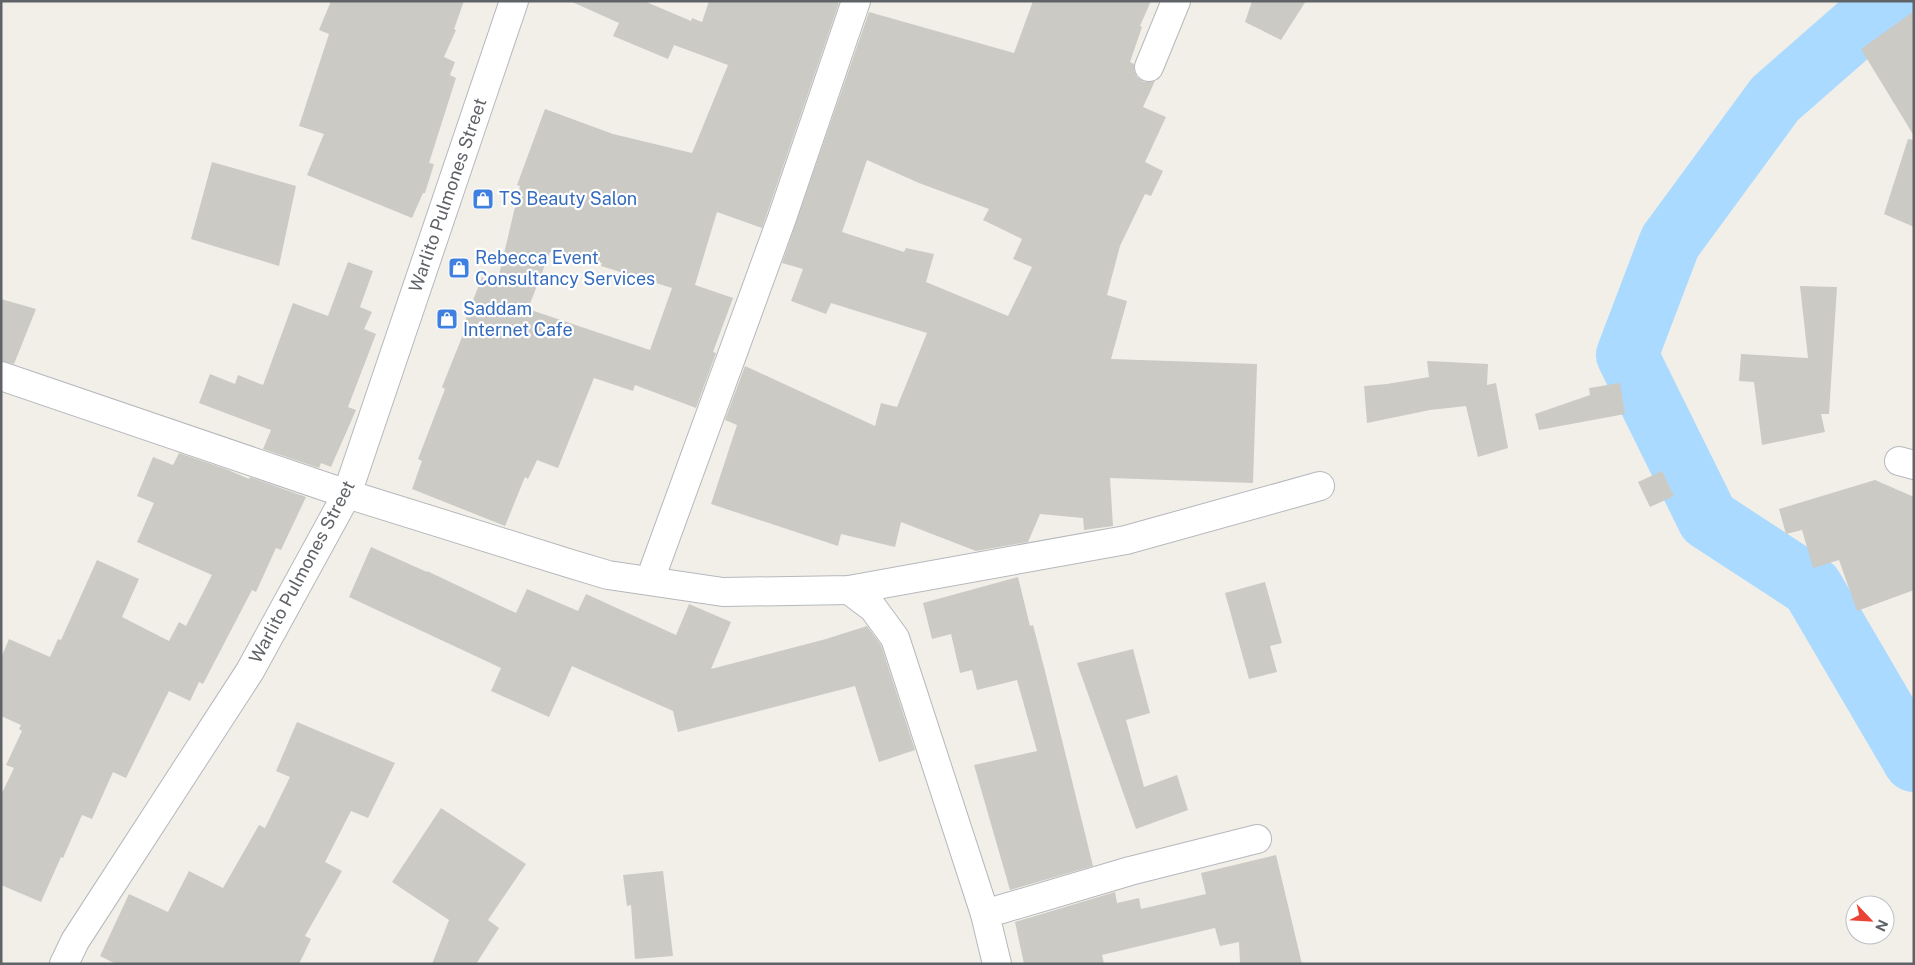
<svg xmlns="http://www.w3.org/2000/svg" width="1915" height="965" font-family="'Public Sans',sans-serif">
<rect width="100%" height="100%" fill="#f1efe8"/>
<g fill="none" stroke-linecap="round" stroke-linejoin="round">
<path stroke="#aadaff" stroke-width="62" d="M1887,1L1775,99L1670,242L1627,355L1708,519L1812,587L1914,761"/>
</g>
<g fill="#cccac5" fill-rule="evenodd">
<path d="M331,1H464L454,29L456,30L444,57L455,62L450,75L456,78L429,163L434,164L425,193H423L412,218L307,175L324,134L299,126L329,34L319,30Z"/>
<path d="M570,1H644L691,21L692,18L702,22L709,1H832L839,3L762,228L717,212L695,285L733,298L713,352L716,353L696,408L635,385L633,391L594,378L558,468L537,460L528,479L525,477L505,526L412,489L422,461L418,459L445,389L442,387L466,327L463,326L482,277L497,283L520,186L517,185L545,109L613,134L692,153L728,65L674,45L668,59L613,36L619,23ZM550,252L602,263L601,266L672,288L650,350L528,309Z"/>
<path d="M1033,1H1151L1140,26L1142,27L1130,62L1134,64V70L1137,77L1144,82L1155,81L1143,107L1166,117L1145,162L1163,171L1151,196L1145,194L1120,246L1107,295L1127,301L1111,359L1257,364L1253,483L1110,478L1113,526L1084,530L1083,518L1040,514L1028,542L976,551L901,522L895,547L841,534L838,546L711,504L737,425L725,420L745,366L875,426L881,403L897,407L927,333L831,303L826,314L791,301L803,269L782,263L869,12L1014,53ZM867,160L919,183L989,209L983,220L1022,239L1013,259L1032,267L1008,316L926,282L934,254L906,248L904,252L842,232Z"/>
<path d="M1252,1H1306L1281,40L1245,22Z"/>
<path d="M1914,11V136L1861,49Z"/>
<path d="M1908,139L1914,140V227L1884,214Z"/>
<path d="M212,162L296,186L279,266L191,239Z"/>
<path d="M348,262L373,271L360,307L372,312L364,329L376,334L348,407L356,410L331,467L321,463L319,468L263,449L271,430L199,403L210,374L235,384L238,375L263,385L293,303L328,316Z"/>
<path d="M1800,286L1837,287L1829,414H1821L1825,432L1762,445L1754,382L1739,381L1741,354L1808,358Z"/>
<path d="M1,299L36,309L14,364L1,361Z"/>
<path d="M1427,361L1488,364L1487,385L1496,383L1508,448L1478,457L1466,406L1430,410L1367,423L1364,386L1387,384L1429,377Z"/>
<path d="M1620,383L1625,414L1539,430L1535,414L1590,395L1589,388Z"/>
<path d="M179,453L226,469L249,479L250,477L306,497L281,550L276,548L256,592L252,590L203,684L199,682L190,701L169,691L126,778L113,772L92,819L82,815L63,858L61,857L41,902L1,885V795L14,768L6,765L22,731L19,729L21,725L1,716V658L9,639L50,657L58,639L61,640L97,560L139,579L122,617L169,641L179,622L186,626L212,575L137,542L154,503L137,496L153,457L173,465Z"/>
<path d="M1662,471L1674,496L1650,507L1638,482Z"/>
<path d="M1875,480L1914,497V590L1857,611L1839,560L1813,568L1802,530L1786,534L1779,509Z"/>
<path d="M371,547L427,572V571L516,613L527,589L578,611L586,594L676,635L689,604L731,622L711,669L826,639L867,626L881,645L915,750L879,762L855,686L678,732L673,711L572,666L549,717L491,691L501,668L349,597Z"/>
<path d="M1018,577L1030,626L1033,625L1045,671L1093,866L1010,890L974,765L1037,751L1017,680L977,690L972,670L960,673L951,634L932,639L923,603Z"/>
<path d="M1265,582L1282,643L1270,646L1277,672L1249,679L1225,593Z"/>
<path d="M1133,649L1150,713L1126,720L1144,787L1177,775L1188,810L1136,829L1077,663Z"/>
<path d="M297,722L395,763L368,818L351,811L325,862L342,871L305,936L311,939L299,964H116L100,956L129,894L168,912L189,871L223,888L259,825L265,828L290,777L276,771Z"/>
<path d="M441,808L526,864L488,920L499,928L476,964H432L449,920L392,882Z"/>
<path d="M1276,855L1302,964H1240L1239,942L1220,946L1215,928L1102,955L1104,964H1024L1015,922L1115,892L1117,903L1139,898L1141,909L1206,894L1201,873Z"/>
<path d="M663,871L673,956L635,959L631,905L627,906L623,875Z"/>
</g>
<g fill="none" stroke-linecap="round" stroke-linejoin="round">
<g stroke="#b5b8bc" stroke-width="30">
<g id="minor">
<path d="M1149,67L1176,1"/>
<path d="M1,376L347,494L568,563L608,575L723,592L849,590L1126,540L1320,486"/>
<path d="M1899,461L1914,465"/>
<path d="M650,580L782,218L856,1"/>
<path d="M849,590L873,608L895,638L985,914L997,964"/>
<path d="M985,914L1130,871L1257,839"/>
</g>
</g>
<g stroke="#b5b8bc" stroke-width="30">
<path id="tertiary" d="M64,964L75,941L250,671L347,494L514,1"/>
</g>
<use href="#minor" stroke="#fff" stroke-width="28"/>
<use href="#tertiary" stroke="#fff" stroke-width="28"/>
</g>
<defs>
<g id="shop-square" transform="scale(1.125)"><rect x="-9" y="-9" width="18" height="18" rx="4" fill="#3f7fe0" stroke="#fff"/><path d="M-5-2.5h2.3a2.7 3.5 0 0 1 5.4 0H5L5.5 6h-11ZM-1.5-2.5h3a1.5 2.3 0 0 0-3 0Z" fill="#fff"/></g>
</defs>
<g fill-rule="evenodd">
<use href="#shop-square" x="483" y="199"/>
<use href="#shop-square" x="459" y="268"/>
<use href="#shop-square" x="447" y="319"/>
</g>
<g text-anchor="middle" stroke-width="4.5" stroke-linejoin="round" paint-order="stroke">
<g font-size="18" fill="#5f6368" stroke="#fff">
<text transform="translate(448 195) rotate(-71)" y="6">Warlito Pulmones Street</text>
<text transform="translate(302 572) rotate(-62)" y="6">Warlito Pulmones Street</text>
</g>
<g font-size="18" fill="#366cbe" stroke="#fff" text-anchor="start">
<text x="499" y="205">TS Beauty Salon</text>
<text x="475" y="264">Rebecca Event<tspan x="475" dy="21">Consultancy Services</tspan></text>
<text x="463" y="315">Saddam<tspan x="463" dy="21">Internet Cafe</tspan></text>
</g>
</g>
<rect width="1915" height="965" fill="none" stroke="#5f6368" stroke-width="5"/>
<g transform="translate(1870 920) rotate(115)"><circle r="24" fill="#ffffff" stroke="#bfc1c3"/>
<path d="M0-4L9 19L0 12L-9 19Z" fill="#ea4335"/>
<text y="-8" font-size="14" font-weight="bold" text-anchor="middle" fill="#5f6368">N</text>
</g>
</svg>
